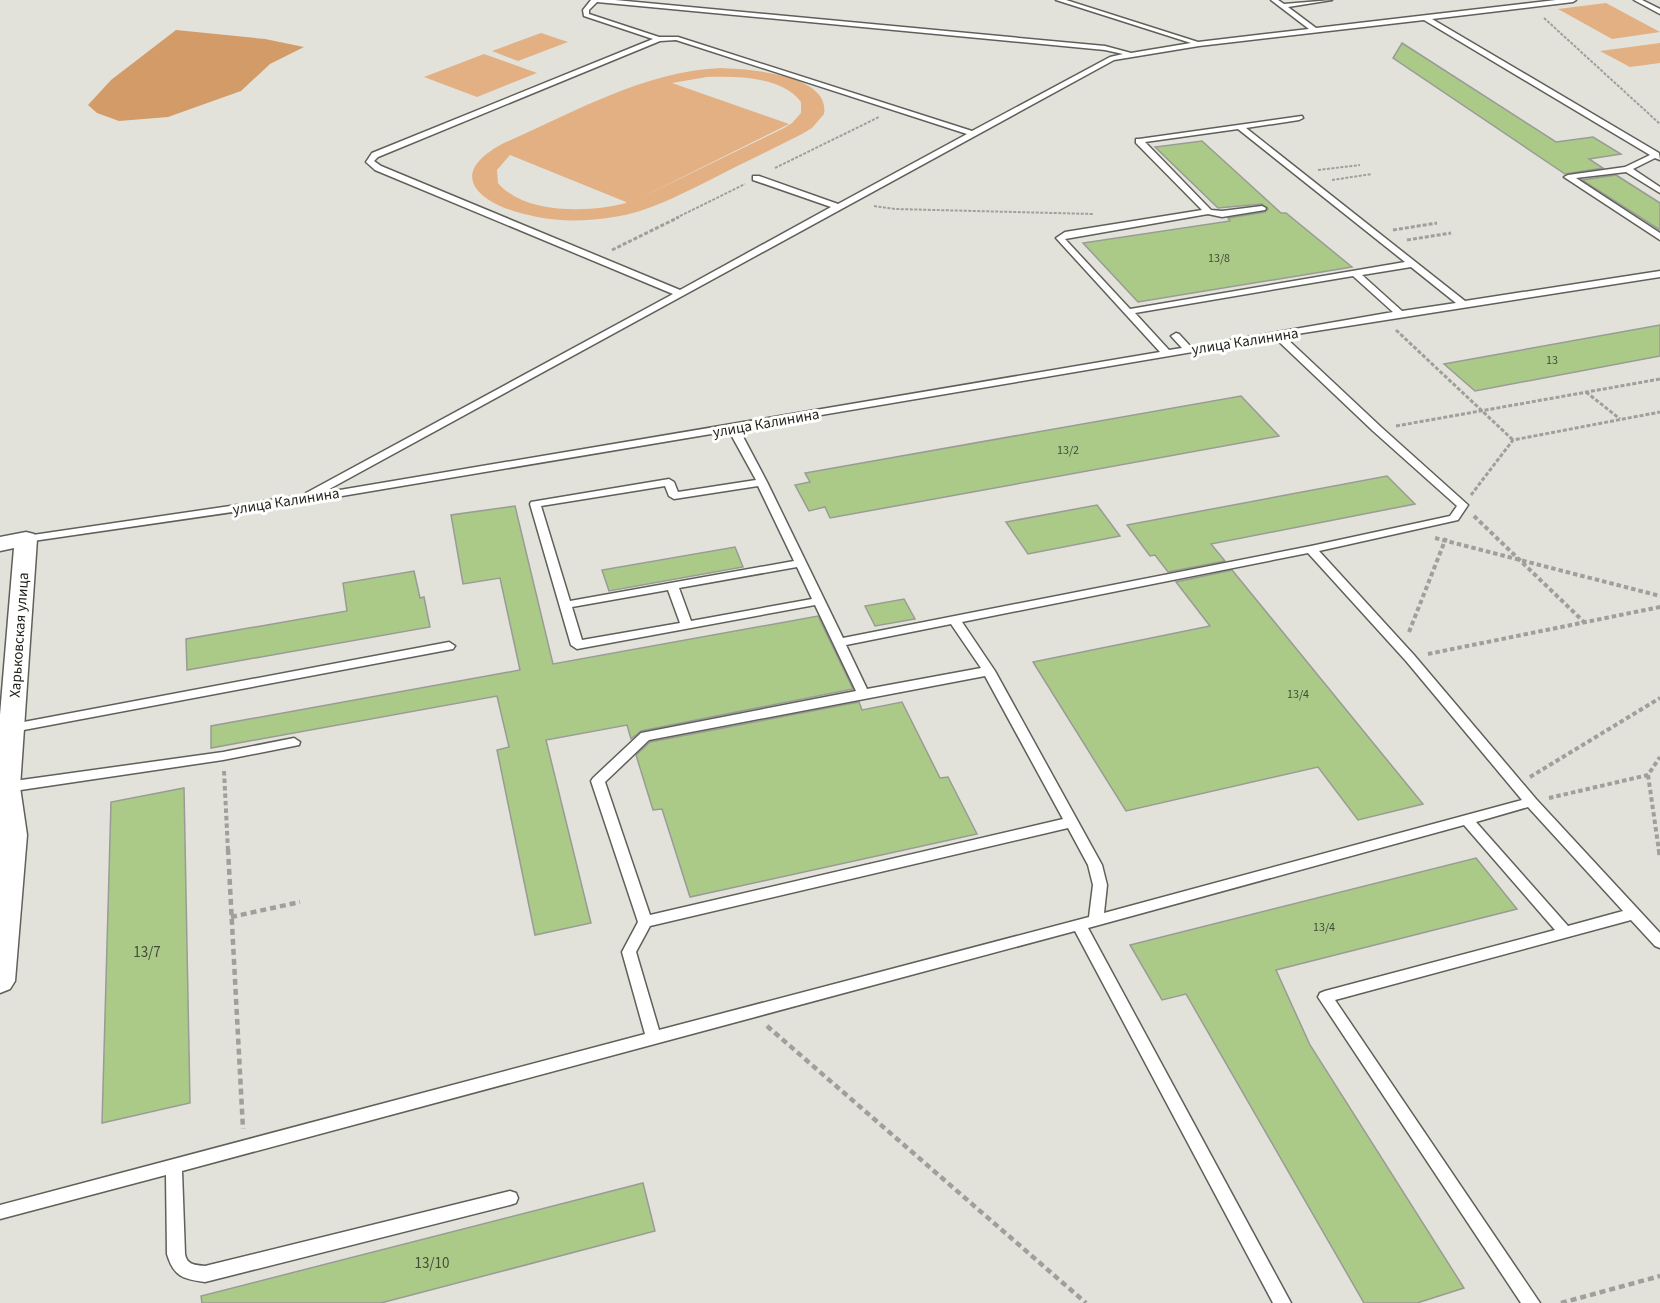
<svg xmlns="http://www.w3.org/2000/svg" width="1660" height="1303" font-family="'Source Sans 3',sans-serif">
<rect width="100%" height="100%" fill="#e2e2db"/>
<g fill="#e3b083" fill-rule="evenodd">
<path d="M1606,3L1660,32L1612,39L1558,9Z"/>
<path d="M541,33L568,42L518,61L492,51Z"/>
<path d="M1660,43V63L1630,67L1600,51Z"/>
<path d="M484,54L537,73L477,97L424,77Z"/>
<path d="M721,68C747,69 831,74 824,114L812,128L802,134C771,150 739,165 708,181C677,196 648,212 614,217C589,221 562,222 537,217C487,208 437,177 506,142C575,112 645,71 721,68ZM707,77C736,76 782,76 801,102V113L792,123L784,128L636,200L789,124L672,83ZM510,155L626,202V203C590,213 524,214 498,183L497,170Z"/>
</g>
<path fill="#d39b68" d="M176,30L265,39L304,47L270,64L241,91L168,117L119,121L97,113L88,105L111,80Z"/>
<g fill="#abc987" stroke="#999c96" stroke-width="1.5">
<path d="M1402,43L1556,142L1593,137L1621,154L1589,159L1603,168L1565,174L1393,58Z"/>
<path d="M1202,141L1281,213H1286L1352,267L1138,302L1083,243L1230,221L1228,218L1265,212L1268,209L1262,204L1218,208L1155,147Z"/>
<path d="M1616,175L1660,203V230L1582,180Z"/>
<path d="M1660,325V356L1475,391L1444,364Z"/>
<path d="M1241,396L1279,436L830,518L825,507L809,511L795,485L810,482L805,473Z"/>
<path d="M1387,476L1415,504L1211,544L1225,561L1168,572L1155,555L1150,556L1127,525Z"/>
<path d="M1097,505L1120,536L1028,554L1006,522Z"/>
<path d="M515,506L553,664L818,616L853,689L641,731L631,739L627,725L546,740L591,923L535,935L497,750L509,747L497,696L211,748V726L520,670L500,578L463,584L451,515Z"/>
<path d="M735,547L743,567L609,591L602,570Z"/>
<path d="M1232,570L1423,804L1358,820L1318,767L1126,811L1033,662L1210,626L1176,582Z"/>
<path d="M414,571L420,598L424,597L430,627L187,670L186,639L347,611L343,583Z"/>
<path d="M904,599L915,619L875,626L865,606Z"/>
<path d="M859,702L862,710L902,702L940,778L948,777L977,834L690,897L662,809L653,810L636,755L650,742Z"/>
<path d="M184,788L190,1103L102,1123L111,802Z"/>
<path d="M1476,858L1517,909L1276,970L1310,1045L1464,1288L1417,1303H1364L1186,994L1162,1000L1130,945Z"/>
<path d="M643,1183L655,1231L381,1303H202L201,1296Z"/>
</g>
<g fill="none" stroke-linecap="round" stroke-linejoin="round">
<g stroke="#60605a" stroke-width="3">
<g id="lane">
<path d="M591,0H615L1105,46L1131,53L1191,43L1056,0H1066L1198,42L1309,29L1271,0H1278L1284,4L1332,0L1288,7L1316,28L1556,0H1576L1573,2L1432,19L1659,153L1660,160L1655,158L1633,169L1660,187V193L1626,172L1576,178L1660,233V240L1564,177L1568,175L1625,167L1650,155L1424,20L1199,46L1114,60L322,493L1160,352L1056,238L1065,232L1202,210L1136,143V139H1139L1302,116L1303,118L1299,120L1246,128L1465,301L1660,271V277L1284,336L1381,427L1468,505L1458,520L1319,551L1414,655L1536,799L1660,933V948L1655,946L1631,920L1335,1000L1540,1303H1521L1318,997L1320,993L1325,991L1555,930L1464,825L1088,928L1291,1303H1273L1075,931L182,1171L185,1254C187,1265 195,1265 205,1266L510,1191L516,1193L518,1198L516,1203L510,1205L205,1282C183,1279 174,1277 167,1254L166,1175L0,1219V1205L645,1034L622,952L638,922L591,781L593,778L641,733L856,691L815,605L577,649L571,645L530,504L531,502L669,479L674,482L678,492L756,480L729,431L336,497L26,542L20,539L26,536L305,495L306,493L673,294L375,170L366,162L372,153L653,39L584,16L583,10ZM597,2L1105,50L1123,54L1110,57L972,131L678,37H659L589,14V10ZM676,40L967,134L838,204L759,176H753V180L831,207L680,290L381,166L374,161L378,157L660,41ZM1238,129L1405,262L1130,309L1065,239L1208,214L1222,217L1265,210L1266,208L1262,206L1222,211L1211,210L1145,142ZM1411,267L1456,303L1402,311L1362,275ZM1353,276L1393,312L1191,347L1179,334L1176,333L1171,336L1182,348L1169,350L1135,313ZM1275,338L1373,431L1457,506L1450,516L1311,546L843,638L767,482L739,429ZM665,486L669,496L674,499L758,486L794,561L570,601L541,506ZM1308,553L1406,661L1522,800L1104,913L1107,885L1102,865L995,671L962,622ZM797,567L812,599L691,621L679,588ZM668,590L680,623L582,640L572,607ZM951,624L981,668L867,689L846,645ZM985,676L1063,819L650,915L605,782L649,740ZM1528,807L1623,911L1568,926L1476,822ZM1068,828L1088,865L1093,885L1089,917L659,1030L636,952L650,926Z"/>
<path d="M1634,0H1642L1660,9V14Z"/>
<path d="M449,642L455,646L453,649L13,732L7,728L13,724Z"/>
<path d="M294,738L300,742L299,745L223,760L7,792L2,790L0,787L2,784L7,782L223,752Z"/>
</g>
</g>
<g stroke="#60605a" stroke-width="3">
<path id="street" d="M26,532L34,534L37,539L20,787L27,835L15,981L10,989L0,993V715L14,548L0,551V537Z"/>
</g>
<g stroke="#a0a09a" stroke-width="2" stroke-dasharray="3 1.5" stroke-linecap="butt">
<path d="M1544,18L1660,124"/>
<path d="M775,168L879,117"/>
<path d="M1318,170L1360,165"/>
<path d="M1332,180L1372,174"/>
<path d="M874,206L895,209L1094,214"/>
<path d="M676,218L745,184"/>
</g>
<g stroke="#a0a09a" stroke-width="3" stroke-dasharray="4 2" stroke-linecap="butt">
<path d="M1393,230L1437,223"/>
<path d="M1407,240L1451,233"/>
<path d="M612,250L679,217"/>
<path d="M1396,330L1513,440"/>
<path d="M1586,392L1620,419"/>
<path d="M1396,426L1660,379"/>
<path d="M1471,495L1513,440L1660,412"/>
</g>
<g stroke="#a0a09a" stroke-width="4" stroke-dasharray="4.5 3" stroke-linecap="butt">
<path d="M1474,516L1584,622"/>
<path d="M1435,538L1660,596"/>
<path d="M1409,632L1446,538"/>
<path d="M1428,654L1660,607"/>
<path d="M224,771L228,851"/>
<path d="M1648,775L1659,851"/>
<path d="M1530,777L1660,698"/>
<path d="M1549,798L1648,775L1660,757"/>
</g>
<g stroke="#a0a09a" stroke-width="4.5" stroke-dasharray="6 4" stroke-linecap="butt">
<path d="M228,849L243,1129"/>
<path d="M1659,849L1660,858"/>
<path d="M231,917L300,902"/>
<path d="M767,1026L1086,1303"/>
<path d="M1561,1303L1660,1276"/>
</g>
<use href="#lane" fill="#fff" fill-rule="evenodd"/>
<use href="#street" fill="#fff" fill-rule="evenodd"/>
</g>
<g text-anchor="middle" stroke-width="6" stroke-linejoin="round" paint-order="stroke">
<g font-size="12" fill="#444c39">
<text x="1219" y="262">13/8</text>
<text x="1552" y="364">13</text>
<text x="1068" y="454">13/2</text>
<text x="1298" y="698">13/4</text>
<text x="1324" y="931">13/4</text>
</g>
<g font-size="15" fill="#22221f" stroke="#fffffe">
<text transform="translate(1245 341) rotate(-9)" y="5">улица Калинина</text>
<text transform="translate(766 423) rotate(-10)" y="5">улица Калинина</text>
<text transform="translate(286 501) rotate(-9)" y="5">улица Калинина</text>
<text transform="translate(19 635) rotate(-86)" y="5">Харьковская улица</text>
</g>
<g font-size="15" fill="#444c39">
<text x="147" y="957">13/7</text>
<text x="432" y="1268">13/10</text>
</g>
</g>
</svg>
